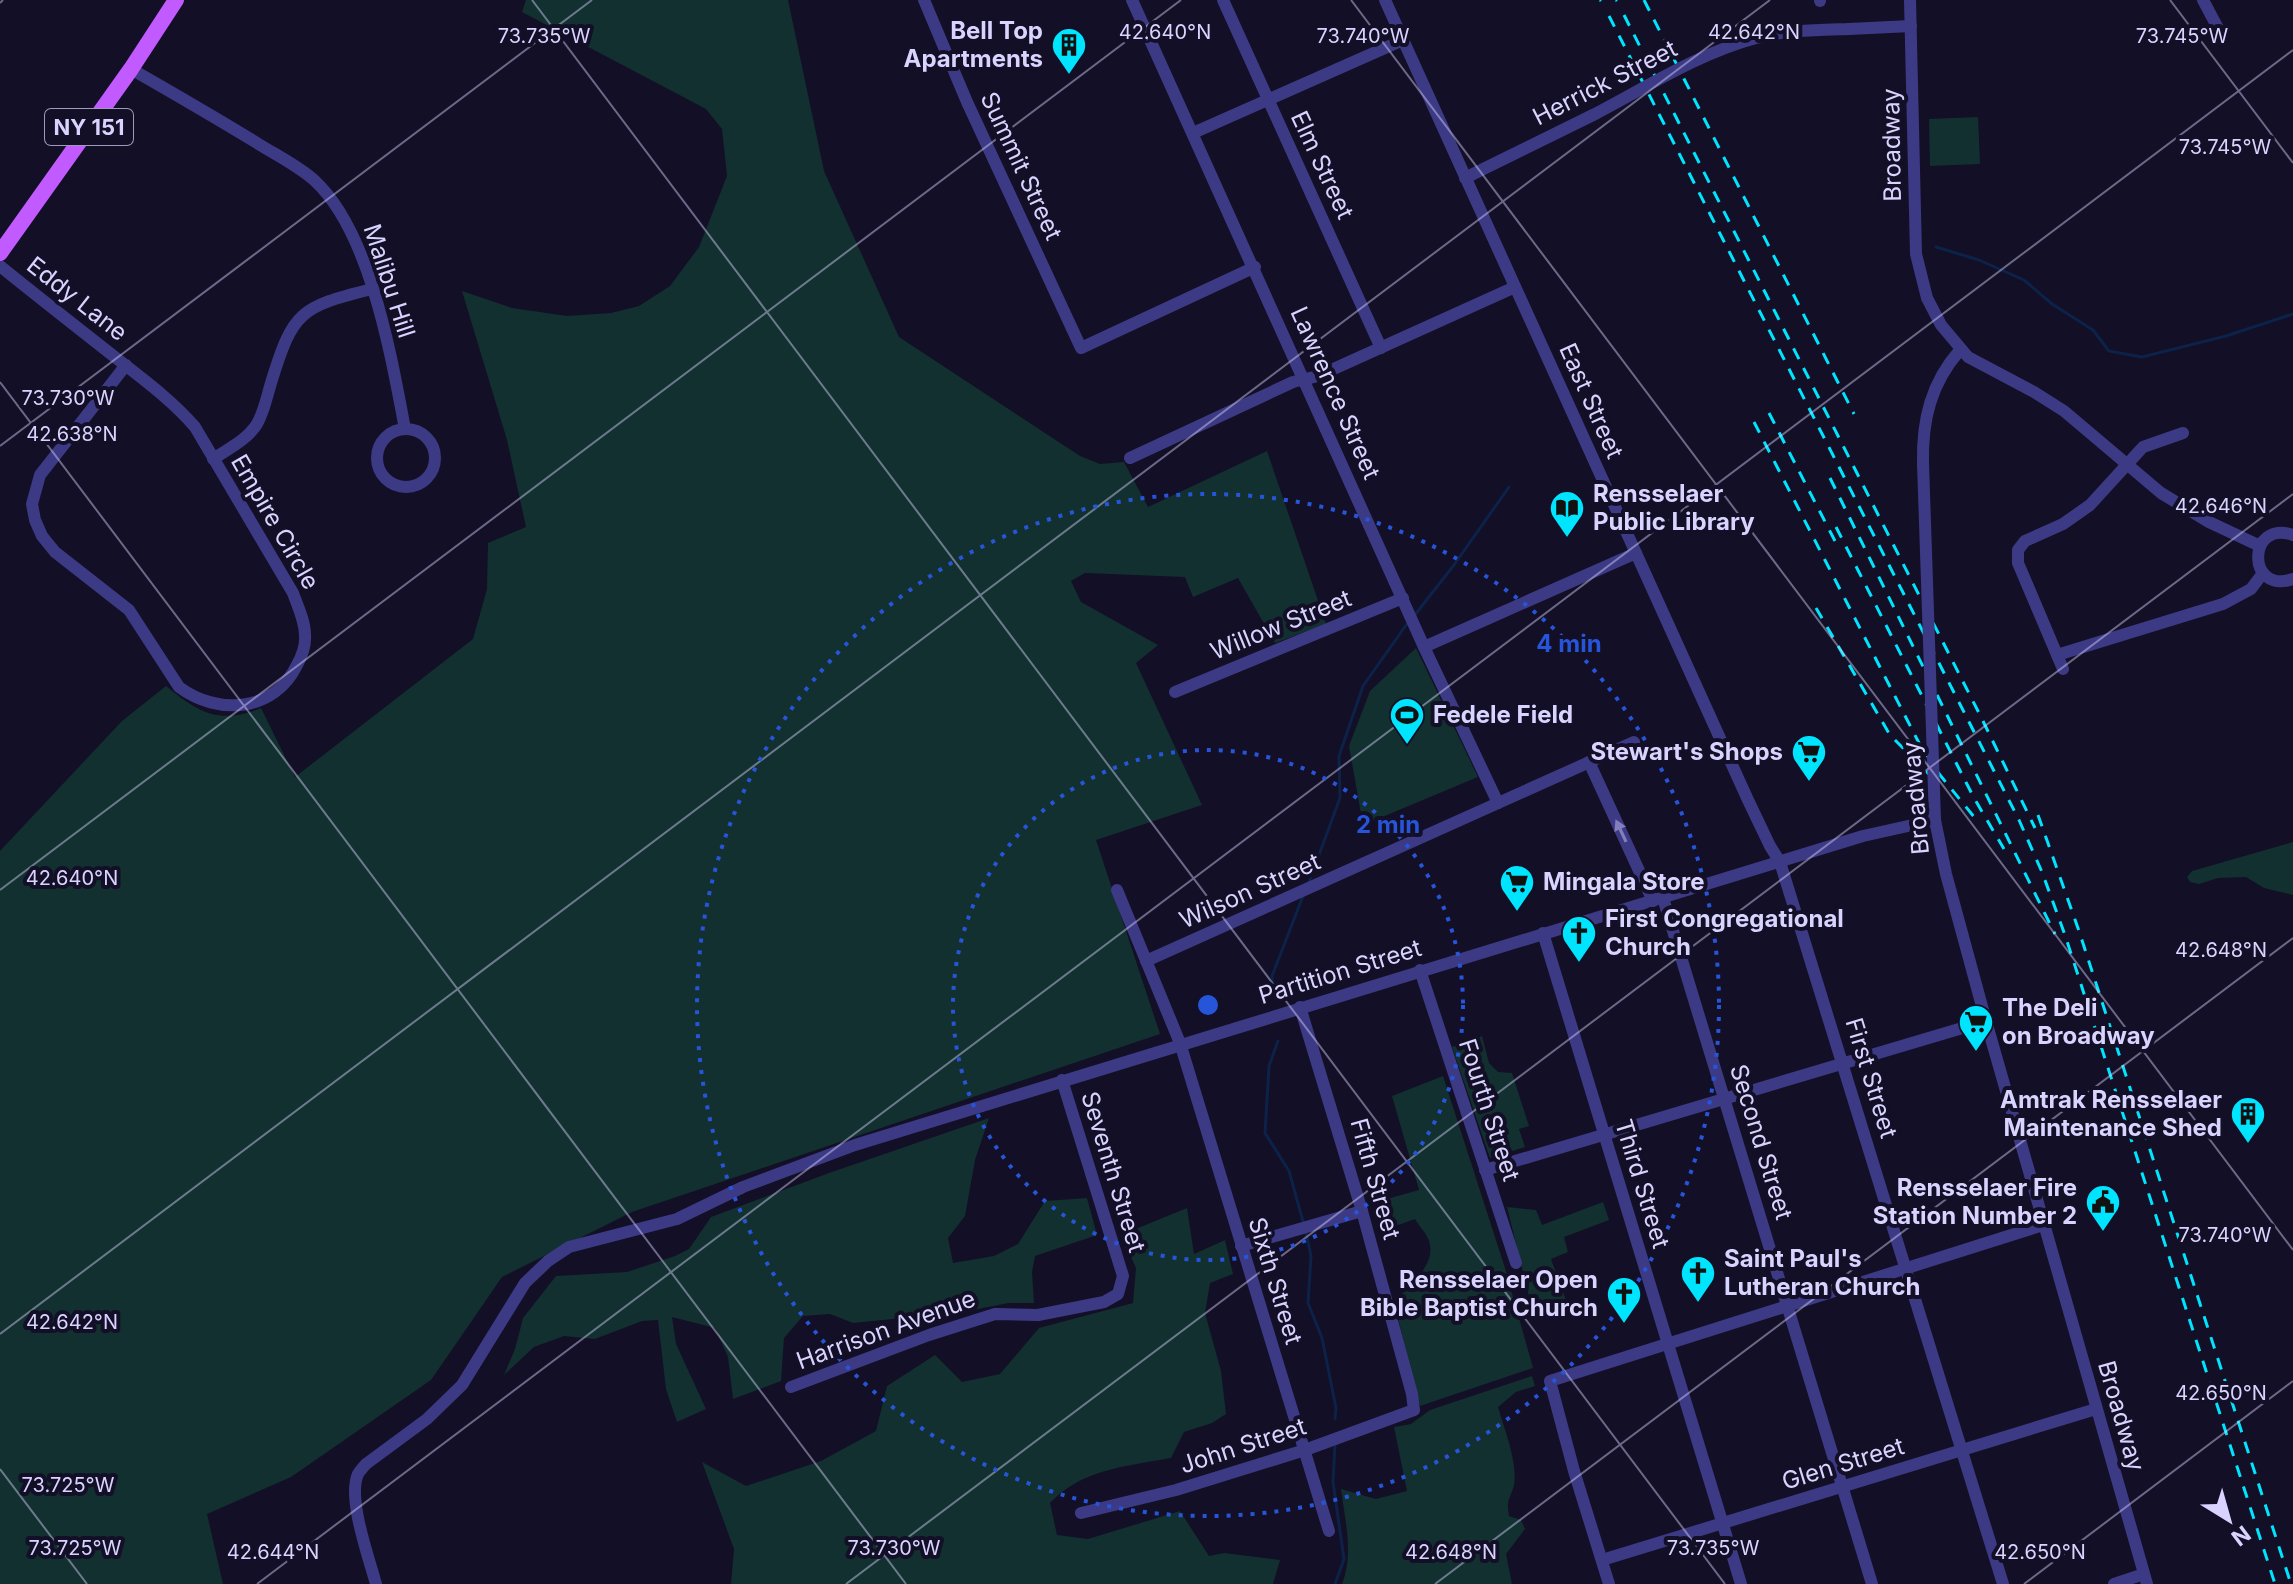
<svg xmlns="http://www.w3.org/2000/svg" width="2293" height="1584" font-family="Inter,sans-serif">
<rect width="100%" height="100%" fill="#130f26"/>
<g fill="#12302f">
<path d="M526,0H788L824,171L899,337L1080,456L1100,464L1124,462L1148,507L1267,451L1326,624L1275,643L1238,578L1193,597L1185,577L1085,573L1071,581L1081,602L1158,645L1136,663L1202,805L1096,840L1160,1034L632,1212L502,1277L431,1380L291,1477L207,1514L223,1584H0V851L122,721L166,686C199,713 219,725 261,708L295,777L473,639L487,589L488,543L526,527L507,440L462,291L512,308L567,316L611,313L639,306L670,286L699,247L727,176L722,129L706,109L522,12Z"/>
<path d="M1978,117L1980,164L1930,166L1929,119Z"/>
<path d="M1416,648L1478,777L1363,825L1349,746L1370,691Z"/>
<path d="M2293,842V895L2264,888L2246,877L2218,878L2199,884L2190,882L2187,877L2192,871Z"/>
<path d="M1482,1036L1489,1063L1498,1072L1512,1073L1529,1126L1519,1129L1525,1147L1490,1158L1452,1047Z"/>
<path d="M1443,1076L1505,1268L1533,1368L1420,1406L1394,1302C1409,1286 1437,1265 1429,1241C1427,1234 1419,1226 1415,1219L1384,1230L1376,1202L1419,1190L1392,1096Z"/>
<path d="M989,1118L975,1160L965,1216L948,1238L953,1263L994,1256L1018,1244L1045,1201L1087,1198L1097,1235L1035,1256L1032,1272L1034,1303H1009L962,1312L853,1323L830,1314L803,1316L784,1338L781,1381L733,1399L728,1357L715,1328L672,1317L676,1344L706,1409L677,1422L666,1389L658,1320L642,1321L595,1339L564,1336L534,1347L504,1375L515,1349L523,1318L556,1276L627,1272L675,1256L689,1249L711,1217L829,1173Z"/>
<path d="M1603,1202L1609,1220L1564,1237L1568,1252L1551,1259L1567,1303L1534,1317L1507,1207L1536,1210L1542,1225Z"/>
<path d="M1187,1208L1194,1254L1225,1240L1233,1274L1210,1283L1205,1313L1221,1371L1226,1414L1212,1423L1184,1432L1171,1458C1127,1466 1082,1469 1050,1503L1057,1535L1088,1539L1180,1511L1209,1556L1224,1553L1280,1560L1273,1584H731L734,1549L702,1462L746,1486L821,1461L876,1431L887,1386L935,1355L962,1382L1000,1374L1039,1328L1133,1303L1136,1268L1121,1235Z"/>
<path d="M1532,1376L1535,1386L1516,1392L1498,1407C1504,1428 1518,1463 1514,1485C1510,1501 1506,1497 1509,1516L1521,1520L1525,1529L1506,1554L1512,1584H1342C1354,1553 1345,1521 1341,1489L1376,1499L1407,1491L1394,1427L1411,1424L1430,1410Z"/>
</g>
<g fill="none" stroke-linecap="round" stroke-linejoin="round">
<g stroke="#0c2248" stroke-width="3">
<path d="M1936,247L1979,260L2024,280L2052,304L2093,330L2109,351L2142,357L2226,336L2293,314"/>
<path d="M1414,616L1454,565L1509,487"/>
<path d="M1309,882L1340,798L1339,756L1363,686L1409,621"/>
<path d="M1273,990L1272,976L1303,896"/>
<path d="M1278,1041L1269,1066L1265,1133L1289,1171L1304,1225"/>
<path d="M1306,1232L1311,1256L1308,1303L1322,1338L1336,1408L1335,1419"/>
<path d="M1335,1584L1344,1559L1333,1482L1335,1445"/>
</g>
<g stroke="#3d3a85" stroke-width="12">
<path d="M924,0L967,102L1081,348L1255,267"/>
<path d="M1132,0L1424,647L1498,803"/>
<path d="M1223,0L1381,348"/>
<path d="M1385,0L1748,800L1770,846L1780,862L2003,1584"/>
<path d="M1820,0V1"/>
<path d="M1910,0L1916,254L1927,298L1941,325L1968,357L2034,392L2064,411L2161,493L2209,522L2260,546"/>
<path d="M2203,0L2220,32"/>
<path d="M1849,29L1911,26"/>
<path d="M131,69C173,93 216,118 257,143C276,155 297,165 314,180C370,231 391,355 405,429"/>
<path d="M1193,133L1403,40"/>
<path d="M1465,178L1593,115"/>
<path d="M0,266C37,296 74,325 111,354C140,377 171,399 195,427L293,593C298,607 305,621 305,635C306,647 302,656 297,665C274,712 218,716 179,687L129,610L55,552L42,536L35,520L32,504L40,475L126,365"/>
<circle cx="406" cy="458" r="29"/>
<path d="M1130,458L1293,382L1318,376L1515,287"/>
<path d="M213,459C228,449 247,440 257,424C264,412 267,396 271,383C293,311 300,307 372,289"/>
<path d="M1923,463C1922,420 1931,383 1960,350"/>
<path d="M2293,535C2247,519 2246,595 2293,579"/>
<path d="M1424,647L1636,553"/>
<path d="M2057,655L2223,604L2251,589L2263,573"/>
<path d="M2063,669L2018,563V550L2025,541L2063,524L2090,505L2143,447L2183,433"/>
<path d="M1175,692L1403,598"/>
<path d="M1589,762L1653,901"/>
<path d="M1117,890L1180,1043L1329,1531"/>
<path d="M1663,898L1872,1584"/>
<path d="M1543,933L1741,1584"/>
<path d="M1146,961L1634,742"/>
<path d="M1420,970L1516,1263"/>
<path d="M1485,1170L1986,1021"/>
<path d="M1241,1246L1362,1211"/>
<path d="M791,1387L929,1335L995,1314L1038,1315L1104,1302L1118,1294L1123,1276L1062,1080"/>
<path d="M1081,1513L1176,1490L1305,1450L1414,1410L1412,1394L1362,1211L1300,1007"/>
<path d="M1602,1560L2096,1409"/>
<path d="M376,1584C369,1558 347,1498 358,1474C359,1472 365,1465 366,1464L427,1419L462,1385L525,1283L548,1261L569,1247L677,1219L743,1187L855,1145L1863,836L1935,820L1946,874L1986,1021L2147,1584"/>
<path d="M1609,1584L1574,1471L1550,1381L2043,1225"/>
<path d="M2114,1584L2144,1574"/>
</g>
<path stroke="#c25bff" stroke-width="16" d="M0,253L131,69L176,0"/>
<g stroke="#00e5ff" stroke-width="3" stroke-dasharray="12 10" stroke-linecap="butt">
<path d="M1600,0L1601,1"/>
<path d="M1616,0L1617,1"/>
<path d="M1644,0L1854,414"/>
<path d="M1624,15L1982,719L2035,828"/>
<path d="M1609,16L2019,820L2042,872L2065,935L2275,1584"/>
<path d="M1769,413L1835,541"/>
<path d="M1754,422L1919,743L1940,775L1979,823"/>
<path d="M1830,478L2055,934"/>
<path d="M1836,527L1974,798L2004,849"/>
<path d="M1816,608L1890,735L1936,781"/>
<path d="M2038,815L2079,931L2291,1584"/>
</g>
<g stroke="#3d3a85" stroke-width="12">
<path d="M1593,115C1645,88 1699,53 1756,38C1786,30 1818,30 1849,29"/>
<path d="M1923,463L1935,820"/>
</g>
</g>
<defs><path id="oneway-solid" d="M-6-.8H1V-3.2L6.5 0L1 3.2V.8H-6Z" transform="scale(2)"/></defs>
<use fill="#837fbc" href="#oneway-solid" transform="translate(1621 831) rotate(-115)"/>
<path fill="none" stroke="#d9d4ff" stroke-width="2" stroke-opacity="0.45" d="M532,0L1725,1584M1351,0L2293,1250M2170,0L2293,163M0,3L3,0M0,382L906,1584M0,446L592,0M0,890L1181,0M0,1334L1770,0M0,1469L87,1584M257,1584L2293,50M846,1584L2293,494M1435,1584L2293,938M2024,1584L2293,1381"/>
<g fill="none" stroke="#2655da" stroke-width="4" stroke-dasharray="4 8">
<circle cx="1208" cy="1005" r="255"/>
<circle cx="1208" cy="1005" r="511"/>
</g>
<defs>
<g id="building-pin" transform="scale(1.8)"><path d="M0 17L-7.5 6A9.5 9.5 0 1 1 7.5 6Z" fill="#00e5ff" stroke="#130f26"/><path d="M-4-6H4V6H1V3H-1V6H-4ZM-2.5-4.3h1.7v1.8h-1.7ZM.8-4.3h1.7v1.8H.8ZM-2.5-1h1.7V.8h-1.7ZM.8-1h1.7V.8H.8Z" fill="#111"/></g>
<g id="library-pin" transform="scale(1.8)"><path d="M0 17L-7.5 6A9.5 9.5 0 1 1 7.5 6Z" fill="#00e5ff" stroke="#130f26"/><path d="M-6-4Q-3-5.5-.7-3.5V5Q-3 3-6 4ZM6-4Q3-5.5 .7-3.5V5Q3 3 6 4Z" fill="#111"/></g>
<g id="stadium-pin" transform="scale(1.8)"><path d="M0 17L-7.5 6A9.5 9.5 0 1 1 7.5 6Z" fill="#00e5ff" stroke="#130f26"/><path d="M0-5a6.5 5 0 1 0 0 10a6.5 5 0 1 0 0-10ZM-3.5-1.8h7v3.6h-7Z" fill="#111"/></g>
<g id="supermarket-pin" transform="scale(1.8)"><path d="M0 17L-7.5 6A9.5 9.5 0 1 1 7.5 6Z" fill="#00e5ff" stroke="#130f26"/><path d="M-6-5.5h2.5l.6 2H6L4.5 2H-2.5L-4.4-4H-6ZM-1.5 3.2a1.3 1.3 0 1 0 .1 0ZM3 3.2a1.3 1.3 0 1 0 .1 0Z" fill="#111"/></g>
<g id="church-pin" transform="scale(1.8)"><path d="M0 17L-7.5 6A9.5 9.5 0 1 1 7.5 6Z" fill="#00e5ff" stroke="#130f26"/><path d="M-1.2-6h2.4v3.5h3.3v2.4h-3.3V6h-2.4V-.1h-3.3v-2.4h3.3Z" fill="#111"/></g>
<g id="civic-pin" transform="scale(1.8)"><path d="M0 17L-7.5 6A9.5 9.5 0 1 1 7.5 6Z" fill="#00e5ff" stroke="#130f26"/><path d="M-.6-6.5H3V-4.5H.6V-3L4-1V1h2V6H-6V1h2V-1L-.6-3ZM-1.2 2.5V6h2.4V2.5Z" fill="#111"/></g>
</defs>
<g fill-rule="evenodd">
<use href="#building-pin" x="1069" y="45"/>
<use href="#library-pin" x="1567" y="508"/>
<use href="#stadium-pin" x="1407" y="715"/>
<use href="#supermarket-pin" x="1809" y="752"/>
<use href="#supermarket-pin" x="1517" y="882"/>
<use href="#church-pin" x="1579" y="933"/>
<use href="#supermarket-pin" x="1976" y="1022"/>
<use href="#building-pin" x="2248" y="1114"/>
<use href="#civic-pin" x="2103" y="1202"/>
<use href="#church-pin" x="1698" y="1273"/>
<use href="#church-pin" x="1624" y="1294"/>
</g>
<g text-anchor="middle" stroke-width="8" stroke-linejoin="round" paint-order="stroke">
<rect fill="#130f26" stroke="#9e99be" stroke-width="2" x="45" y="109" width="88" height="36" rx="6"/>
<g font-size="22" font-weight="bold" fill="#d9d4ff">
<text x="89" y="135">NY 151</text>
</g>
<g font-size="24" font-weight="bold" fill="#d9d4ff" stroke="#130f26" text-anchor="start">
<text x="1043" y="39" text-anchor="end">Bell Top<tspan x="1043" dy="28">Apartments</tspan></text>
<text x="1593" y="502">Rensselaer<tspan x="1593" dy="28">Public Library</tspan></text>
<text x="1433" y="723">Fedele Field</text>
<text x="1783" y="760" text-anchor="end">Stewart's Shops</text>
<text x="1543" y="890">Mingala Store</text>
<text x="1605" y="927">First Congregational<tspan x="1605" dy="28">Church</tspan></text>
<text x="2002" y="1016">The Deli<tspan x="2002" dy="28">on Broadway</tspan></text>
<text x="2222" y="1108" text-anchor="end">Amtrak Rensselaer<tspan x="2222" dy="28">Maintenance Shed</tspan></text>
<text x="2077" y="1196" text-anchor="end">Rensselaer Fire<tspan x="2077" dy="28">Station Number 2</tspan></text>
<text x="1724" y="1267">Saint Paul's<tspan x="1724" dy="28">Lutheran Church</tspan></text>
<text x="1598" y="1288" text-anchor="end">Rensselaer Open<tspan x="1598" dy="28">Bible Baptist Church</tspan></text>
</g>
<g font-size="24" fill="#d9d4ff" stroke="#130f26">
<text transform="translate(1605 83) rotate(-27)" y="8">Herrick Street</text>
<text transform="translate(1892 145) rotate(-91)" y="8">Broadway</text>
<text transform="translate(1322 165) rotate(65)" y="8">Elm Street</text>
<text transform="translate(1021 166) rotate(65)" y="8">Summit Street</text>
<text transform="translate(389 281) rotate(72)" y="8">Malibu Hill</text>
<text transform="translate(77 299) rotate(38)" y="8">Eddy Lane</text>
<text transform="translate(1335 393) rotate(66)" y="8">Lawrence Street</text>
<text transform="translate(1591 401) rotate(66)" y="8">East Street</text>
<text transform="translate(275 522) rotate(60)" y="8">Empire Circle</text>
<text transform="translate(1281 625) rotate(-22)" y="8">Willow Street</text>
<text transform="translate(1916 798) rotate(-95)" y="8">Broadway</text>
<text transform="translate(1250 891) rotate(-24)" y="8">Wilson Street</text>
<text transform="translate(1340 972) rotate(-17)" y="8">Partition Street</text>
<text transform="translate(1871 1078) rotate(73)" y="8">First Street</text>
<text transform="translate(1489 1110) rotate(72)" y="8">Fourth Street</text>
<text transform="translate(1761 1142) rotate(73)" y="8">Second Street</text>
<text transform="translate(1113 1172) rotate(73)" y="8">Seventh Street</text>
<text transform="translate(1375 1179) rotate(74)" y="8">Fifth Street</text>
<text transform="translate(1642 1184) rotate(73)" y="8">Third Street</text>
<text transform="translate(1275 1281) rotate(73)" y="8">Sixth Street</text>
<text transform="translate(886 1330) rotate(-20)" y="8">Harrison Avenue</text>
<text transform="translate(2121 1416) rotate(74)" y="8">Broadway</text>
<text transform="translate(1243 1446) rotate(-18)" y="8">John Street</text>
<text transform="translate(1843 1464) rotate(-17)" y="8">Glen Street</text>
</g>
</g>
<g font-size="20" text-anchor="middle" fill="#d9d4ff" stroke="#130f26" stroke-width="8" stroke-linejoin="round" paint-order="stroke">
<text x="1165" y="39">42.640°N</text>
<text x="1754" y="39">42.642°N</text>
<text x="544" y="43">73.735°W</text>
<text x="1363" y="43">73.740°W</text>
<text x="2182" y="43">73.745°W</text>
<text x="2225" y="154">73.745°W</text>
<text x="68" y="405">73.730°W</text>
<text x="72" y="441">42.638°N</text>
<text x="2221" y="513">42.646°N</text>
<text x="72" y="885">42.640°N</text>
<text x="2221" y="957">42.648°N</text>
<text x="2225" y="1242">73.740°W</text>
<text x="72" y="1329">42.642°N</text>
<text x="2221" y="1400">42.650°N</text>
<text x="68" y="1492">73.725°W</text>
<text x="75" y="1555">73.725°W</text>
<text x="894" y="1555">73.730°W</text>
<text x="1713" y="1555">73.735°W</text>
<text x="273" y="1559">42.644°N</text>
<text x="1451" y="1559">42.648°N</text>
<text x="2040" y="1559">42.650°N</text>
</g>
<circle cx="1208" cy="1005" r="12" fill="#2655da" stroke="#130f26" stroke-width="4"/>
<g font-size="24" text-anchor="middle" font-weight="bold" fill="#2655da" stroke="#130f26" stroke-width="8" stroke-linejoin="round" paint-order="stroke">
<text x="1569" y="652">4 min</text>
<text x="1388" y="833">2 min</text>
</g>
<g transform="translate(2229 1520) rotate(143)" stroke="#130f26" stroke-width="6" paint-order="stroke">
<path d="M0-6L14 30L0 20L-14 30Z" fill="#d9d4ff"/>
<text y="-12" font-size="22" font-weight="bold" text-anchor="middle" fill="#d9d4ff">N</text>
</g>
</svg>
